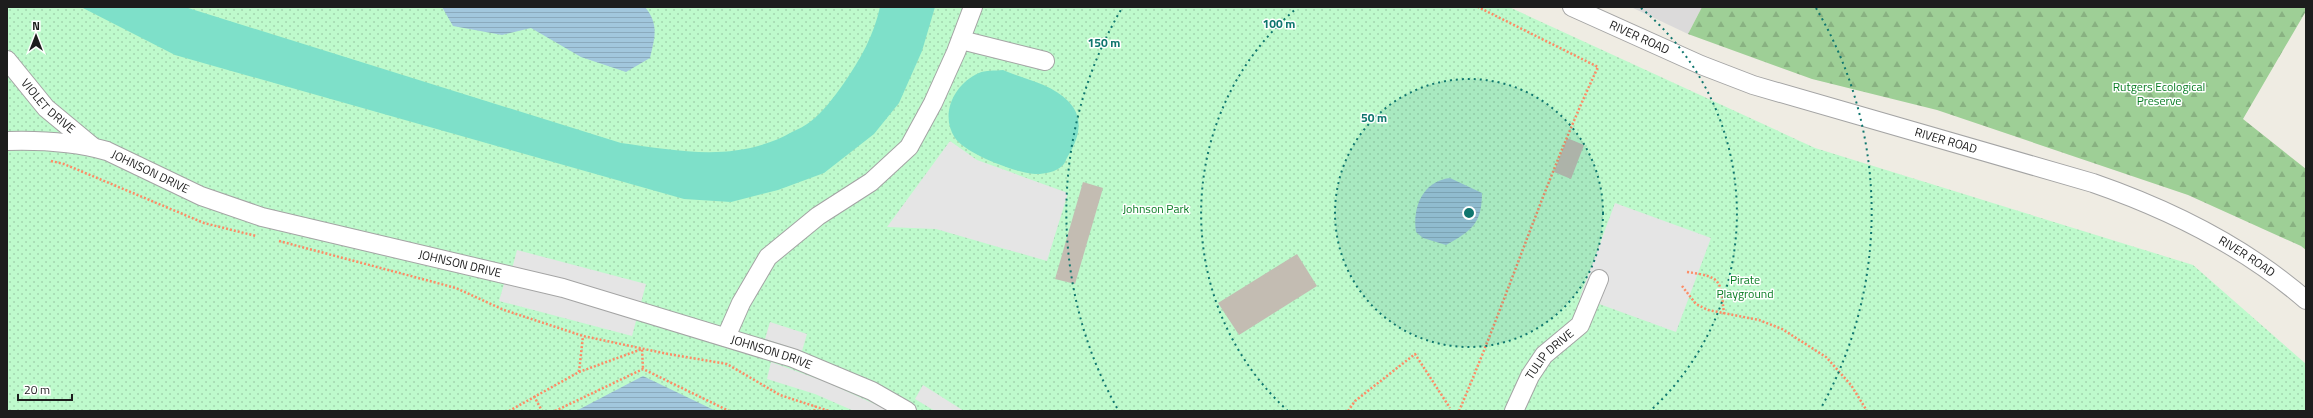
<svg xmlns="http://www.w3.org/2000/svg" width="2313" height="418" font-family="'Titillium Web',sans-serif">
<defs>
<pattern id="forest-firs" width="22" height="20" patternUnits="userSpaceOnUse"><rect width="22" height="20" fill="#9ecf96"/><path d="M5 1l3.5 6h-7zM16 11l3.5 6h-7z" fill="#88b181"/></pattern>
<pattern id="park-dots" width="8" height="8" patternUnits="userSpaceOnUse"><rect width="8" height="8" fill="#befacc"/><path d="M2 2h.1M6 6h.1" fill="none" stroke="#a3d6af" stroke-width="1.8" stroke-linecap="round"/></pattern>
<pattern id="water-rules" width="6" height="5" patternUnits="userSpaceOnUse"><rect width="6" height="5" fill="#a2c7dd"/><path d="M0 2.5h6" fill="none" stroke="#8baabd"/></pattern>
</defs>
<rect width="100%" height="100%" fill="#efece3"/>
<path fill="#dbdada" d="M1631,7H1702L1688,34Z"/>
<path fill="url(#forest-firs)" d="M1702,7H2306V11L2243,119L2306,169V250L2301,246L2188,195L1937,110L1812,79L1688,34Z"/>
<path fill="url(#park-dots)" d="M7,7H1509L1815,148L2193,265L2306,364V411H7Z"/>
<g fill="#7ee0c9">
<path d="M81,7H185L621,143C680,151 737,163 792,132C798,129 805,126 810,122C824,111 834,97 844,83C860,60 874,35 880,7H935L922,51L899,103L874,134L824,173L778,190L731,202L684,199L175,55Z"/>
<path d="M1003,70C1024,79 1052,84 1068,101C1085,118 1079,138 1068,156C1066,159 1065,164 1062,166C1056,172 1044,174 1037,174C1018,174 966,154 955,138C939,114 955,83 979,73C985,70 995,71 1003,70Z"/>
</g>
<g fill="#e5e5e5">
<path d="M950,141L977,160L1068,193L1047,261L936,229L887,227Z"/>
<path d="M1615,203L1711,238L1676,332L1580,297Z"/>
<path d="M517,250L646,284L632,336L499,301L504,284H508Z"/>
<path d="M770,322L807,334L802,351L765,339Z"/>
<path d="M771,362L826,382L890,411H854L815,394L767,379Z"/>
<path d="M923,385L964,411H935L915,399Z"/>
</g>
<g fill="url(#water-rules)">
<path d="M442,7H645C659,24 655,37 650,58L626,72L581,57L531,28L502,35L453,26Z"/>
<path d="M1450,178L1482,193C1482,224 1471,231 1446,245L1423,238L1416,232C1412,207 1423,181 1450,178Z"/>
<path d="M643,376L716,411H576Z"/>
</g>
<g fill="#c3bcb2">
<path d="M1567,138L1584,145L1571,179L1554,172Z"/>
<path d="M1083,182L1103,188L1075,284L1055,279Z"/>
<path d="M1297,254L1317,286L1239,335L1218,303Z"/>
</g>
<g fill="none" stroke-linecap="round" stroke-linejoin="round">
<g stroke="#a4a4a4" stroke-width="20">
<g id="minor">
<path id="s1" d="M1572,7L1701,65L1753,85L2093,183C2171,210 2244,246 2306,300"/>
<path d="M961,40L1045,61"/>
<path id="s2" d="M7,60L46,108L93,147"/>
<path id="s3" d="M7,141C40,140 75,142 107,151L201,196L262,217L563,288L793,358L872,391L907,411"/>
<path d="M726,337L741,303L768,257L818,216L871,182L909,147L933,103L956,52L973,7"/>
<path id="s4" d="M1514,411L1530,376L1544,355L1580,325L1599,279"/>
</g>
</g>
<g stroke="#fc8c66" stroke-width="2.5" stroke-dasharray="2 2" stroke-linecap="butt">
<path d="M51,161L64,164L204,223L256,236"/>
<path d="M279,241L456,288L504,310L583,336L668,354L727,364L780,395L829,411"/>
<path d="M1687,272C1723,277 1720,280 1724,314"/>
<path d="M1682,286L1696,304L1708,310L1759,320L1782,329L1826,357L1851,385L1867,411"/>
<path d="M579,372L583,336"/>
<path d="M534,396L542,411"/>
<path d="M509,411L579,372L642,349L643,369"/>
<path d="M555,411L643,369L729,411"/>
<path d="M814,411L816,406"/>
<path d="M1348,411L1355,401L1415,354L1450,408"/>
<path d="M1459,411C1508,297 1545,180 1598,67L1478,7"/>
</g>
<use href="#minor" stroke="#fff" stroke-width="18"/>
</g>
<circle cx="1469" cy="213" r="134" fill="#0f766e" fill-opacity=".12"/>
<g fill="none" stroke="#0f766e" stroke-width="2" stroke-dasharray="2 4">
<circle cx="1469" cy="213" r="134"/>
<path d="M1288 411A268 268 0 0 1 1297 8M1641 8A268 268 0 0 1 1650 411"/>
<path d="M1117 408A403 403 0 0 1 1122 8M1816 8A403 403 0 0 1 1821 408"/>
</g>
<g text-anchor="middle" stroke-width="3" stroke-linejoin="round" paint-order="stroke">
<g font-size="12" fill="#1d1d1d" stroke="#fff">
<text dy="4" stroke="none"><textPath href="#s1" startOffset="74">RIVER ROAD</textPath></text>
<text dy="4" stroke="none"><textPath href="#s2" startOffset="62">VIOLET DRIVE</textPath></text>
<text dy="4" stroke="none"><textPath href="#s1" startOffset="398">RIVER ROAD</textPath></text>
<text dy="4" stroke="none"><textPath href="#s3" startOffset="149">JOHNSON DRIVE</textPath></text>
<text dy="4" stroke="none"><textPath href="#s1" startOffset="722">RIVER ROAD</textPath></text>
<text dy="4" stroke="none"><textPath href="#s3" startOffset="473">JOHNSON DRIVE</textPath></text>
<text dy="4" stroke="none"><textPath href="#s3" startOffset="797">JOHNSON DRIVE</textPath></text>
<text dy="4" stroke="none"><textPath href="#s4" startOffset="68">TULIP DRIVE</textPath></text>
</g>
<g font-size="12" fill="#097d24" stroke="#fff">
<text x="2159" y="91">Rutgers Ecological<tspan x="2159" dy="14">Preserve</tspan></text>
<text x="1156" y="213">Johnson Park</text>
<text x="1745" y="284">Pirate<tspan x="1745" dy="14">Playground</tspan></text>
</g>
</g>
<circle cx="1469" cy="213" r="6" fill="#0f766e" stroke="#fff" stroke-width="2"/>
<g font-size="12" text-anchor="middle" font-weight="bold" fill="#0f766e" stroke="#fff" stroke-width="3" stroke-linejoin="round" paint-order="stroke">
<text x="1279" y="28">100 m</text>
<text x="1104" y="47">150 m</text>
<text x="1374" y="122">50 m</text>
</g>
<rect width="2313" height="418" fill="none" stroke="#1d1d1d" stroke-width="16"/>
<g transform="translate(36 36)" stroke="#ffffff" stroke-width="3" paint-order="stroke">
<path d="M0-3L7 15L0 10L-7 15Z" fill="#1d1d1d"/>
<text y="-6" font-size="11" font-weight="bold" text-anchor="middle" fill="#1d1d1d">N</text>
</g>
<path d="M18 394v6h54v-6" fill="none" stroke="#1d1d1d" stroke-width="2"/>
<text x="24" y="394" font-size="12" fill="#1d1d1d" stroke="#ffffff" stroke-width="3" paint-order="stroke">20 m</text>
</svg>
